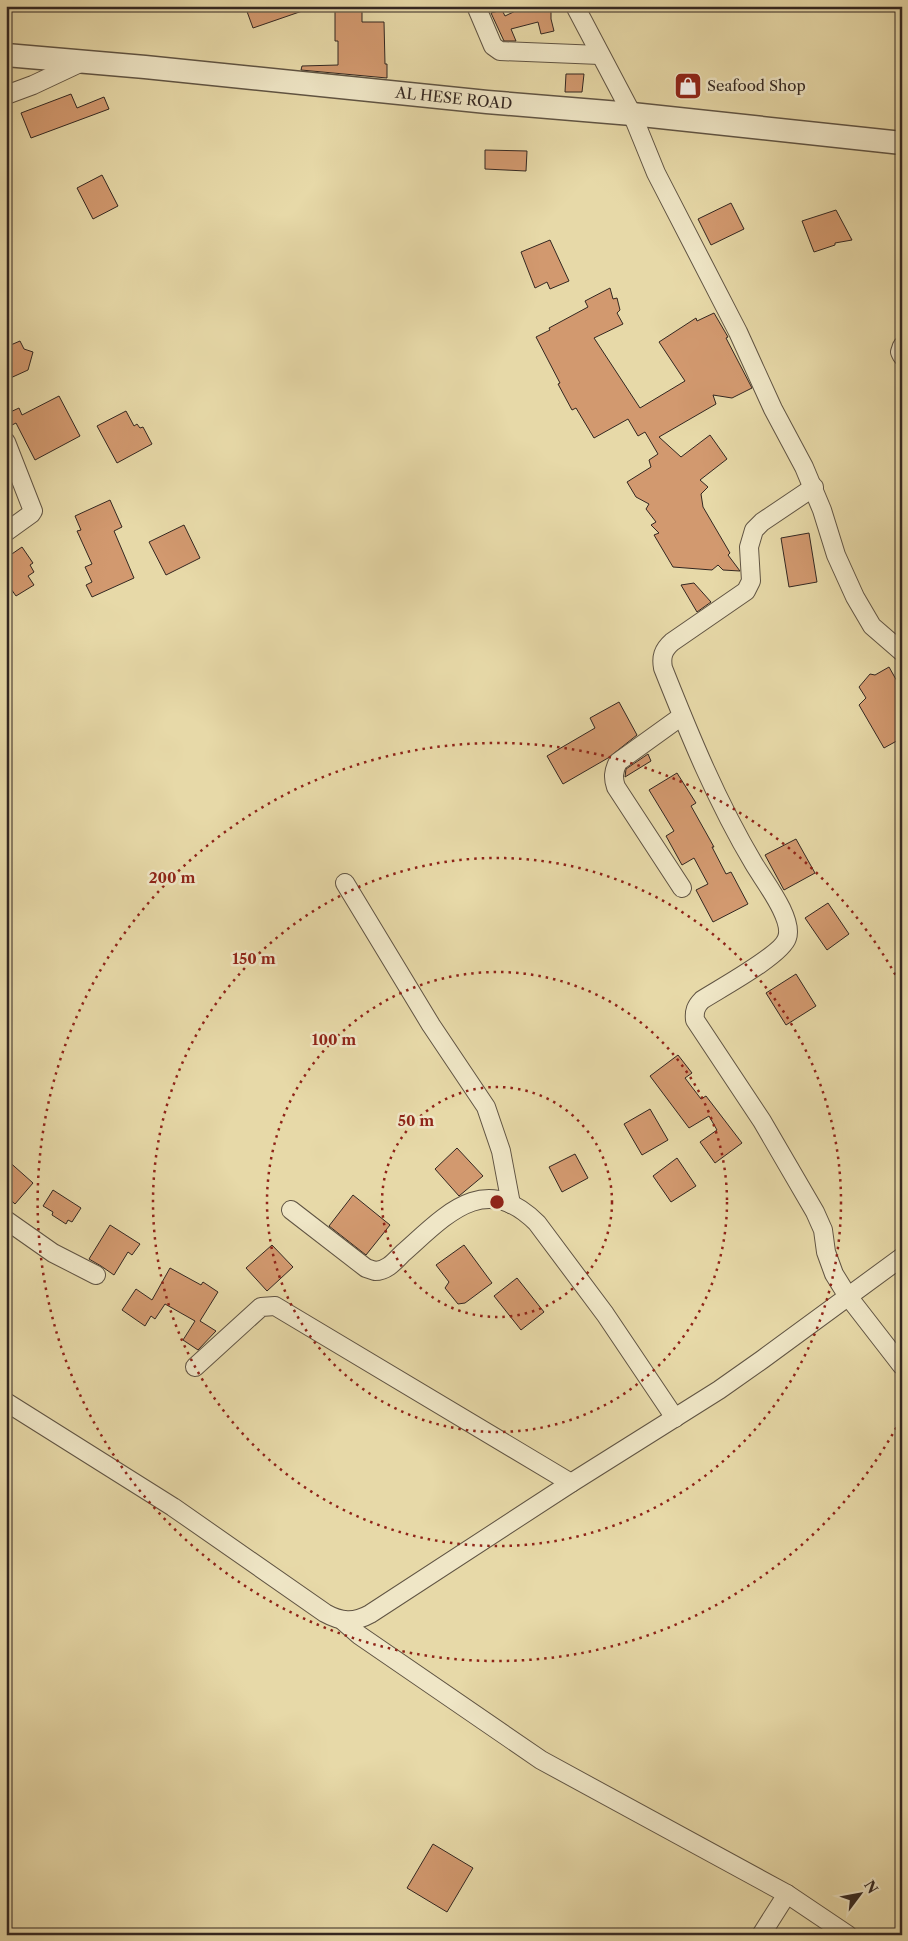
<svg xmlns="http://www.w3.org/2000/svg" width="908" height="1941" font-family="'Libre Caslon Text',serif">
<rect width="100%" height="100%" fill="#e7d9a8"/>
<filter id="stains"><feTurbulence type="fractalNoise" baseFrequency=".004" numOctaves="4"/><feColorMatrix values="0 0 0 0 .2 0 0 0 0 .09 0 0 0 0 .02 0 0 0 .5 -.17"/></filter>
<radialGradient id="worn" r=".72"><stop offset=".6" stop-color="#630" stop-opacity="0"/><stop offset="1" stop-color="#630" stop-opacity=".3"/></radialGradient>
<g fill="#d2996f" stroke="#332721">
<path d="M245,6H311V8L253,28Z"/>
<path d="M526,6H551V19L554,31L541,34L538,22L511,29L516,41H504L491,13L502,10L505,16Z"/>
<path d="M335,10L362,11V22H384L385,64H387V78L301,70L302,66L338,65V41H335Z"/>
<path d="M566,74H584L582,92H565Z"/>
<path d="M71,94L77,108L104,97L109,109L31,138L21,113Z"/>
<path d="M485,150L527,151L526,171L485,169Z"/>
<path d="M102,175L118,206L93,219L77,188Z"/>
<path d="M731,203L744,229L711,245L698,219Z"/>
<path d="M836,210L852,240L835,243V245L814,252L802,221Z"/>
<path d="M550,240L569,281L550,289L547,282L535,288L521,252Z"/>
<path d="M610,288L613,299L617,298L620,310L617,313L623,324L594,338L640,408L685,381L659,342L696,318L697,321L714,313L728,337L726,338L752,388L732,398L713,395L716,404L659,437L681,457L710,435L727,459L700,480L708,487L701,494L703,507L730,553L728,555L740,571L723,570L718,565L712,570L673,567L654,535L659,533L651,525L656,522L646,509L649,504L636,497L627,482L651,467L649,460L658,454L645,432L638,436L628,419L594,438L576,408L572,410L558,384L560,383L536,337L550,330L549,328L588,307L585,301Z"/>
<path d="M20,341L24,349L33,352L28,370L6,380V347Z"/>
<path d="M59,396L80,436L35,460L16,423L6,428V414L19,408L22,415Z"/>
<path d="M126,411L134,426L137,424L140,428L143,427L152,444L117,463L97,426Z"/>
<path d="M110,500L122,527L114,531L134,578L92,597L86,585L92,582L85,567L92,564L77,531L81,530L75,516Z"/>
<path d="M184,525L200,558L166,575L149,542Z"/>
<path d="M809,533L817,582L789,587L781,538Z"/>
<path d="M22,547L33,563L30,565L34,572L28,576L34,585L16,596L6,582V558Z"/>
<path d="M694,583L711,602L697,612L681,585Z"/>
<path d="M889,667L902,690V738L884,748L859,705L866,698L859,687L870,674L875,675Z"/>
<path d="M619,702L637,735L608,758L563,784L547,756L595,728L590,718Z"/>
<path d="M648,754L651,761L625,777L626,769Z"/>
<path d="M677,773L696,803L691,806L714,847H712L726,874L731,872L748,904L713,922L696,890L708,884L694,858L682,865L666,836L674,831L649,790Z"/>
<path d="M796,839L815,873L784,890L765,855Z"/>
<path d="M828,903L849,934L827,950L805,918Z"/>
<path d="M796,974L816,1006L786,1025L766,993Z"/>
<path d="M678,1055L692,1073L685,1078L701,1099L706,1096L742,1143L715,1163L700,1142L717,1130L709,1116L689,1128L650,1076Z"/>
<path d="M650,1109L668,1140L642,1155L624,1124Z"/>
<path d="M457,1148L483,1176L459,1196L435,1169Z"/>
<path d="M575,1154L588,1178L562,1192L549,1167Z"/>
<path d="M677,1158L696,1186L671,1202L653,1176Z"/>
<path d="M6,1159L33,1183L15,1204L6,1196Z"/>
<path d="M53,1190L81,1208L72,1222L68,1220L66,1224L52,1215L53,1212L43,1206Z"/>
<path d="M353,1195L390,1225L366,1255L329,1226Z"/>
<path d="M110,1225L140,1244L132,1255L128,1252L114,1275L101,1266L89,1259Z"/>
<path d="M272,1245L293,1267L267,1291L246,1268Z"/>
<path d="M464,1245L492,1283L465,1303L458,1304L445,1288L449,1282L436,1265Z"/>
<path d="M170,1268L201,1285L203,1282L218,1292L200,1321L216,1331L198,1350L183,1340L195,1321L165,1304L155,1319L151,1316L145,1326L122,1310L136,1289L152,1300Z"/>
<path d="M517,1278L544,1312L521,1330L494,1296Z"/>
<path d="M433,1844L473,1868L447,1912L407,1888Z"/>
</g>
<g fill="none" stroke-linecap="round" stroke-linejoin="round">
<g stroke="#605443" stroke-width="20">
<g id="minor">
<path d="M476,6L493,46L500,51L600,55"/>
<path d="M575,6L632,114L656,173L738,332L773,409L804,467L822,510L836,555L855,597L872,626L902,652"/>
<path d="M6,95L33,85L82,62"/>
<path d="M902,346L900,352L902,356"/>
<path d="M6,442L33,511L31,514L6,532"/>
<path d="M814,487L762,522L754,530L749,547L751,581L746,591L672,642C663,650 661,657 663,668C690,736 717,802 754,864C764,881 794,919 787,938C782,955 719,989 702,1000C696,1006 694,1011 695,1020L762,1121L815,1212L823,1230L826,1252L834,1274L847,1295L902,1366"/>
<path d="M682,716L618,762C613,772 613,778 616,787L682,888"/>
<path d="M345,883L431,1025L486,1107L501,1151L511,1204"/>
<path d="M291,1210L366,1268L375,1271C387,1271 395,1261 403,1253C445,1216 484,1170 537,1223L605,1314L675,1418"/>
<path d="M6,1220L53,1253L96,1275"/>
<path d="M195,1367L261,1307L275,1306L571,1483"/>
<path d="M6,1402L173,1507L325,1613C341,1622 354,1623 370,1614L571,1483L719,1390L763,1359L902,1257"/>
<path d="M343,1621L359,1635L541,1760L787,1894L848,1935"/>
<path d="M761,1935L787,1894"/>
</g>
</g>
<g stroke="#605443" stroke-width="25">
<g id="tertiary">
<path id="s1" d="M6,55L145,67L487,102L632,114L902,143"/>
</g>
</g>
<use href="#minor" stroke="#efe6c6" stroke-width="18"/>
<use href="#tertiary" stroke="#efe6c6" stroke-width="22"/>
</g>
<g fill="none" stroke="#8f2418" stroke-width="2.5" stroke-dasharray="2.5 5">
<circle cx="497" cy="1202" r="115"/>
<circle cx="497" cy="1202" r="230"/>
<circle cx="497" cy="1202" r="344"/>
<path d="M900 1421A459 459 0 1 1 900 983"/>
</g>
<defs>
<g id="shop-square" transform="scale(1.4375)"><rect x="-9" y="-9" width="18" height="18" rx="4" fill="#8f2418" stroke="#efe6c6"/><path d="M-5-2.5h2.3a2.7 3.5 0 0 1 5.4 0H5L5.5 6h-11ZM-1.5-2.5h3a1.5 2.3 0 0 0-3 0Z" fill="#fff"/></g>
</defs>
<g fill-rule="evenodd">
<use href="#shop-square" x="688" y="86"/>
</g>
<g text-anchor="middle" stroke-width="5" stroke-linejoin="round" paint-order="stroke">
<g font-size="15" fill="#332721" stroke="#efe6c6" text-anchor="start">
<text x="707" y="91">Seafood Shop</text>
</g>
<g font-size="15" fill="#332721" stroke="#efe6c6">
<text dy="5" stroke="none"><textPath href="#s1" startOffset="450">AL HESE ROAD</textPath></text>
</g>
</g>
<circle cx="497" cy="1202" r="8" fill="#8f2418" stroke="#efe6c6" stroke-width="2.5"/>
<g font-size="15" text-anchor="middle" font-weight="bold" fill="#8f2418" stroke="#efe6c6" stroke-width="5" stroke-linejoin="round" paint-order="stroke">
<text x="172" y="883">200 m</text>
<text x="254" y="964">150 m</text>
<text x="334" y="1045">100 m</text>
<text x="416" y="1126">50 m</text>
</g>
<rect width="908" height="1941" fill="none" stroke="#e7d9a8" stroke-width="25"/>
<rect x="8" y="8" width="893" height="1926" fill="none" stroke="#332721" stroke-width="2.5"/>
<rect x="12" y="12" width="883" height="1916" fill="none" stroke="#332721"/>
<g transform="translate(860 1894) rotate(58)" stroke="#efe6c6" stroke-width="4" paint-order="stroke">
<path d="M0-4L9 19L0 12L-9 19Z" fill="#332721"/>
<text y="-8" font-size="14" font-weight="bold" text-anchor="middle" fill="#332721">N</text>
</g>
<rect width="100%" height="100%" filter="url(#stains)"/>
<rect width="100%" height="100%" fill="url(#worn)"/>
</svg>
